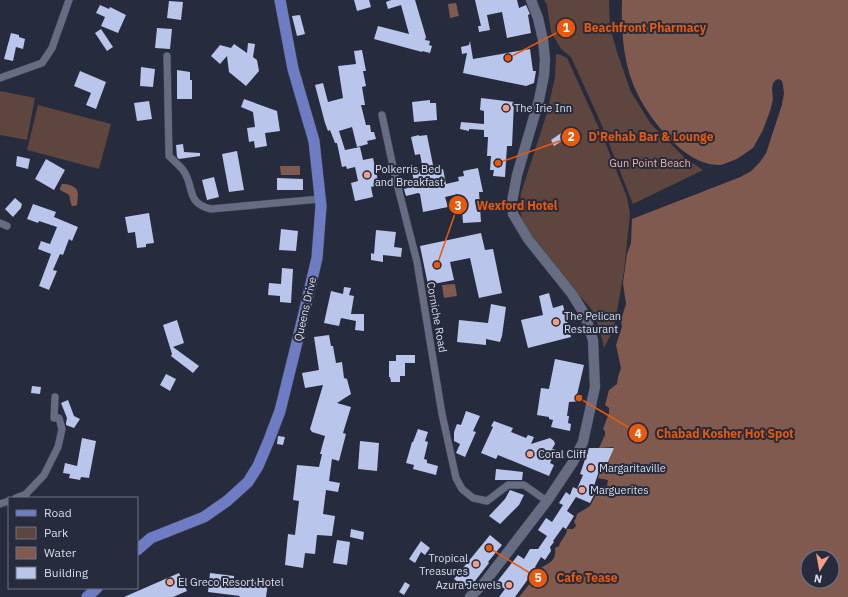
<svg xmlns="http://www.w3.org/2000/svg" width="848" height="597" font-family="'IBM Plex Sans',sans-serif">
<rect width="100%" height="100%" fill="#262b3d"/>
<g fill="#5e453e">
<path d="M544,0H609L610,28L618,55L631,92L651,124L685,158L703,170L633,204L600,121L571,57L561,49L551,32L547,5Z"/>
<path d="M556,54L561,55L567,58L603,137L627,197L630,214L624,271L614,328L604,348L600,330L592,310L530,238L524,225L519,207L521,193L547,113L555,77Z"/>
<path d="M0,91L35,98L27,140L0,135Z"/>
<path d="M38,105L111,124L99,169L27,150Z"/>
</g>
<g fill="#815a4f" fill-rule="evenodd">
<path d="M622,0H848V597H519L532,581L537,577V570C548,563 557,562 555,548L559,546C561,539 567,536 567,529H573L576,526L574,521L576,518L577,514L590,506L597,493L602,486H607L608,480L598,478L603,462L608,463L614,447L599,448L605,435V431L603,429L609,413V408L605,405L609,390L617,384L618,377L621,368L616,345L622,327L621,320L626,304L623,283L627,254L631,243L632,219L740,177L751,171L766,153L782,104V81L776,80C772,89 773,92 773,100C771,114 762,137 753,148C749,154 740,158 733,161C729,163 724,165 719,165C686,166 651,121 638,95C623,66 621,31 622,0ZM808,557H832V581H808Z"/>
<path d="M456,3L459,16L450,18L448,4Z"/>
<path d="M280,166H300V175H281Z"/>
<path d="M62,184C68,184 73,185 77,190L78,194L77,205L75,206H72C67,193 74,197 60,190V188Z"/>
<path d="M455,284L457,296L444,298L442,285Z"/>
</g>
<path fill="#262b3d" d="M779,79L782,81L783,85L784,94L782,104L766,153L760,162L751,171L740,177L633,218V216L740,175L750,169L759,161L764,152L780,103L782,93L781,85L779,81L775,84L774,88L775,100L772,112L765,131L755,149L738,161L728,165L716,167L737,159L753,148L763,130L770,111L773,100L772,88L773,83L776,80Z"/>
<g fill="#bac5eb">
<path d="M354,0H369L371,7L357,11Z"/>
<path d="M391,0H415L426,37L425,40L430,41L429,45L432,46L430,53L422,51V52L374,39L378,26L409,34L401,5L388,9L386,2Z"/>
<path d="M475,0H517L519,8L526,5L530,14L528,15L531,33L507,38L502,12L487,15L490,30L479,32L478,26H481Z"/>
<path d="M169,1L183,2L181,20L167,18Z"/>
<path d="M100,5L109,9L110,7L126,15L118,33L101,26L105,17L96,13Z"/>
<path d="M300,15L305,34L297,36L292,16Z"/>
<path d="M157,28L172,29L170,49L155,48Z"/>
<path d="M101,29L113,47L107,51L95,33Z"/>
<path d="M11,33L19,35V37L25,39L23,49L16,47L13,61L4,59Z"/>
<path d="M470,41L473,59L530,49L533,71H536L534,83L526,86L463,73L467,53L462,54L461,47L469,45Z"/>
<path d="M248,43L255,44L253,57L257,60L259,71L246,86L229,72L227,56L220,64L211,56L220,45L231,48L234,44L247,53Z"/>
<path d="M362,50L366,71H363L366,86L362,87L365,105H361L366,125H370L371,132H374L376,139L367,141L368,144L357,147L352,127L339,131L345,150L360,147L363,160L373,158L379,185L371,187L373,197L355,201L351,183L358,181L355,167L347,169L346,166L342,167L337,143H335L330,130L328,131L325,123L315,85L323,83L328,102L343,98L338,66L356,64L354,51Z"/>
<path d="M141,67L155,69L153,87L140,86Z"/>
<path d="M177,70L190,72V80H192V99H177Z"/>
<path d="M80,71L106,82L96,109L86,105L91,93L74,86Z"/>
<path d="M481,98L514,102L512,146H507L505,177L493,176L494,170H490L491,156H487L488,137H484V130L469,129V131L460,129L461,122L484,124V111L480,110Z"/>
<path d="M244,99L277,111L280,131L265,133L267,146L255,148L254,141L249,142L247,128L255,127L253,112L241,107Z"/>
<path d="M430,100V103H436L437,120L414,122L412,102Z"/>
<path d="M149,101L152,119L137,121L134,103Z"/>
<path d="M567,129L571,135L554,146L551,140Z"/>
<path d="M419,135V136L427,135L434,170L443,169L446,184L459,181L458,177L464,176L463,171L478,168L483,192H479L481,222L463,223L461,196L459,197L458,194L445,197L448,207L423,212L420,194L418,193L406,196L404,189L415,186L412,172L423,170L420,154L415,155L411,137Z"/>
<path d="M183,144L184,152L200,153V156L179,159L177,157L176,145Z"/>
<path d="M237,151L244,190L229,192L222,154Z"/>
<path d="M17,156L30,159L28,169L16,166Z"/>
<path d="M46,159L65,170L54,190L35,179Z"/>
<path d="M214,177L219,197L207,200L202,180Z"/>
<path d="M277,178L303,179V190H277Z"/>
<path d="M15,198L22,204L21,208L13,217L5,209Z"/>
<path d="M33,204L56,212L54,217L78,227L72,241L69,239L63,255L60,254L53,270L57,271L49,290L39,286L51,254L38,249L41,241L50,244L57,227L39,221L38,223L27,219Z"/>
<path d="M149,213L154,243L146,244V247L137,248L135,232L128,233L125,217Z"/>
<path d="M281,229L298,231L296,251L279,250Z"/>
<path d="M376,230L396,232L394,247L402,248L401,257L383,255V262L371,260V253L374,254Z"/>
<path d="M481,233L485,250L493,249L502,293L479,298L470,258L450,262L454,280L428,285L420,246Z"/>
<path d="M282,268L293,269L291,303L280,302V296L268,295L269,283L281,284Z"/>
<path d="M344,287L351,288L349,295L354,296L351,314H364V331L355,330L356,321L341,318L339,326L324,323L331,291L343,294Z"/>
<path d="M549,293L553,308L563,305L571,337L528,348L521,320L543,315L539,296Z"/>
<path d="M491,304L506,307L502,336L500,342L486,339V345L457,342L459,320L488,323Z"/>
<path d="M177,320L184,343L173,347L199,366L193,373L171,356L172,354L163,325Z"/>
<path d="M329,335L331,346H333L336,363L342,362L344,378L347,379L351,394L337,403L351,407L343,433L346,434L339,461L332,459L329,481L340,483L338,492L326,490L323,514L335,516L332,536L317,535L315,554L305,553L303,568L285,565L288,534L295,535L299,501L293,500L297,465L319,467L322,454H320L325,436L312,432L310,429L323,385L305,388L302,373L319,370L314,337Z"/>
<path d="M396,355H415V363H405V376H400V382H391L390,377H389V361H396Z"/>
<path d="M555,359L584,365L577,395H582V401L569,402L567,416H569L568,423L571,424L570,431L551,427L553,420L549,419V417L537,415L541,388L549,389Z"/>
<path d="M166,374L176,379L170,391L160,385Z"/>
<path d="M32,386L41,387L40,394L31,393Z"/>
<path d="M68,400L74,416L80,419L74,428L66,425V423L67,418L61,403Z"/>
<path d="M466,411L480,416L473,431L476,432L465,457L456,453L460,444L454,441V432L457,424L461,425Z"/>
<path d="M494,421L513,428L511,432L526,438L528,435L534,437L531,444L550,438L554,441L555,444L552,449L556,450L550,463L554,465L549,476L498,455L496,459L481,453L493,427L491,426Z"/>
<path d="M418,429L428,432L425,441L428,442L424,459L427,460V463L438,466L436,475L413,469L414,465L406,463L412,442H413Z"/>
<path d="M278,436L285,437L283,445L277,444Z"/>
<path d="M82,438L96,441L89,478L81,477L80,480L69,478L70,474L63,473L65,463L77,466Z"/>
<path d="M360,441L379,443L377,471L358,469Z"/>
<path d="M589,448H614L608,462H602L592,492L595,493L590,503L576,497L567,511L574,516L566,529L563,527L553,541L554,542L550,547L551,551L545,560L541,557L535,567L536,568L515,597H499L505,589L496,583L518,555L524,559L530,549H538L547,536L538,530L546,518L552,522L563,505L559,503L566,492L570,495L573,487L577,489L583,475L580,474Z"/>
<path d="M496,469L523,472L522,480H495Z"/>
<path d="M510,490L524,495L519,505L500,524L489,516L505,499Z"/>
<path d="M351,529L364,532L363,540L350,537Z"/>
<path d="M490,535L502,545L488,562L489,563L468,590L454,579Z"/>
<path d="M337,540L350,542L347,565L333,563Z"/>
<path d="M421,541L430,548L425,555L421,552L415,563L409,559Z"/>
<path d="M179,573L187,591L173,597H124Z"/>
<path d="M210,573L234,576V579L268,583L266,597H239L240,596L208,592Z"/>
<path d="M405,582L410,585L404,595L399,592Z"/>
</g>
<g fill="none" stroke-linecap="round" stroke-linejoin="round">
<g stroke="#444857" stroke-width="8">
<g id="minor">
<path d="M167,56L169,156C174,161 179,165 183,170C195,186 185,203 211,209L320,199"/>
<path d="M0,78L42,63L52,48L69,0"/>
<path d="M382,115L395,176L417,262L442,414L456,478L462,489L473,498L487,501L508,485H524L547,501"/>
<path d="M0,223L7,226"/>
<path d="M16,498L26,494L44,475L58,447L62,429L59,418H54L55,397"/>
<path d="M0,504L9,501"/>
</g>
</g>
<g stroke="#444857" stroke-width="11">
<path id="secondary" d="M470,597L484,583L547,501L573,462L583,442L595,387L593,340L585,315L572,294L528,239L513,214L512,202L517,175L539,100L544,75L545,60L543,40L538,18L531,0"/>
</g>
<g stroke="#444857" stroke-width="12">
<g id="primary">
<path d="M137,550L151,538L204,517L227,501L248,482L258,466L269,440L280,411L299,334L317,258L321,206L314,141L293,69L280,0"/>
<path d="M87,597L97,588"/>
</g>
</g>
<use href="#minor" stroke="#666c82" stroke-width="7"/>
<use href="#secondary" stroke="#666c82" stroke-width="10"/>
<use href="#primary" stroke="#6e7dc3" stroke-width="11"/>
</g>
<g fill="#f49e86" stroke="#262b3d" stroke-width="1.5">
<circle cx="506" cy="108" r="4"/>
<circle cx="367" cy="175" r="4"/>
<circle cx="556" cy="322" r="4"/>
<circle cx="530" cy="454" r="4"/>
<circle cx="591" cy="468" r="4"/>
<circle cx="582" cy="490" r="4"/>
<circle cx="476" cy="564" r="4"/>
<circle cx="170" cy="582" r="4"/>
<circle cx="509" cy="585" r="4"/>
</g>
<g text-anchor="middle" stroke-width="4" stroke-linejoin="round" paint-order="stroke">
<g font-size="11" fill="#dadeea" stroke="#262b3d" text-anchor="start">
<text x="514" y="112">The Irie Inn</text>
<text x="375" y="173">Polkerris Bed<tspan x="375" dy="13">and Breakfast</tspan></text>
<text x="564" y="320">The Pelican<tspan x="564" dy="13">Restaurant</tspan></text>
<text x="538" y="458">Coral Cliff</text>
<text x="599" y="472">Margaritaville</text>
<text x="590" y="494">Marguerites</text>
<text x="468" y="562" text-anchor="end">Tropical<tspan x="468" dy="13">Treasures</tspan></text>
<text x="178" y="586">El Greco Resort Hotel</text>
<text x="501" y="589" text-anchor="end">Azura Jewels</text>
</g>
<g font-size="11" fill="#f2af9b" stroke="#262b3d">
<text x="650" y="167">Gun Point Beach</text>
</g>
<g font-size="11" fill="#dadeea" stroke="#262b3d">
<text transform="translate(305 309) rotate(-77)" y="4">Queens Drive</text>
<text transform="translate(437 317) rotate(80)" y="4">Corniche Road</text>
</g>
</g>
<path fill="none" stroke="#e8590c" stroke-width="1.5" d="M508 58L566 28M498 163L571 137M437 265L458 205M579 398L638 433M489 548L538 578"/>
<g fill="#e8590c" stroke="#262b3d" stroke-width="1.5">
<circle cx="508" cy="58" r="4"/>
<circle cx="498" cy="163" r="4"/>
<circle cx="437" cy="265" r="4"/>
<circle cx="579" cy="398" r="4"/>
<circle cx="489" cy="548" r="4"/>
<circle cx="566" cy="28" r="10"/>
<circle cx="571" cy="137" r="10"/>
<circle cx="458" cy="205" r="10"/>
<circle cx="638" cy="433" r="10"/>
<circle cx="538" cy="578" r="10"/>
</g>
<g font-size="12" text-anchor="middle" font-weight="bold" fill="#fff">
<text x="566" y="32">1</text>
<text x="571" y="141">2</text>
<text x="458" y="210">3</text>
<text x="638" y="438">4</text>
<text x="538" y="582">5</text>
</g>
<g font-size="12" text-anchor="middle" font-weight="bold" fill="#e8590c" stroke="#262b3d" stroke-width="4" stroke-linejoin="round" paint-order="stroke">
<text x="645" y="32">Beachfront Pharmacy</text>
<text x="651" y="141">D'Rehab Bar &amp; Lounge</text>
<text x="517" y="210">Wexford Hotel</text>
<text x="725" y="438">Chabad Kosher Hot Spot</text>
<text x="587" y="582">Cafe Tease</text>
</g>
<rect x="8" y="497" width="130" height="92" fill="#262b3d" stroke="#6e7382"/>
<rect x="16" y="510" width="20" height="6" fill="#6e7dc3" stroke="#6e7382"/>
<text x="44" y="517" font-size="12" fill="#dadeea">Road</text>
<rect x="16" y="527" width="20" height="12" fill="#5e453e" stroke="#6e7382"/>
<text x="44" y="537" font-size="12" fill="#dadeea">Park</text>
<rect x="16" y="547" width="20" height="12" fill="#815a4f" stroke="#6e7382"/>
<text x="44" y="557" font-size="12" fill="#dadeea">Water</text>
<rect x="16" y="567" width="20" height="12" fill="#bac5eb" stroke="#6e7382"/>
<text x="44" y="577" font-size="12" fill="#dadeea">Building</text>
<g transform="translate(820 569) rotate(191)"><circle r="19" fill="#262b3d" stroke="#6e7382"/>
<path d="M0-3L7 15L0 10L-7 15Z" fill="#f49e86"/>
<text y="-6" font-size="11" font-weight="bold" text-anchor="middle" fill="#dadeea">N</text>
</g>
</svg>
